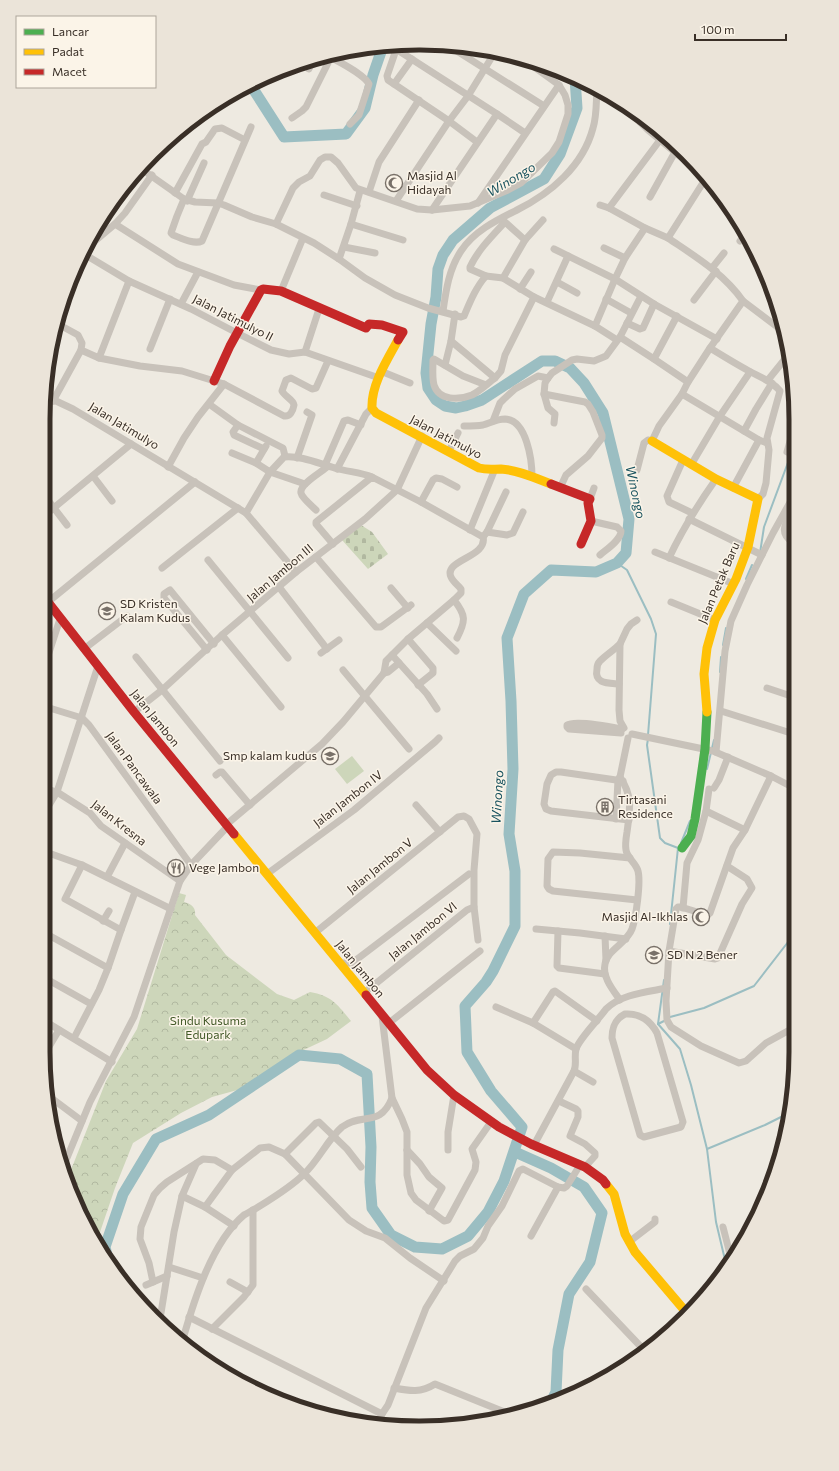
<svg xmlns="http://www.w3.org/2000/svg" width="839" height="1471" font-family="Commissioner,sans-serif">
<defs>
<pattern id="cemetery-stones" width="16" height="16" patternUnits="userSpaceOnUse"><rect width="16" height="16" fill="#cdd6ba"/><path d="M2 7V4a2 2 0 0 1 4 0v3zM10 15v-3a2 2 0 0 1 4 0v3z" fill="#b1b8a0"/></pattern>
<pattern id="park-crowns" width="20" height="18" patternUnits="userSpaceOnUse"><rect width="20" height="18" fill="#cdd6ba"/><path d="M2 6a3 3 0 1 1 6 0M12 15a3 3 0 1 1 6 0" fill="none" stroke="#b1b8a0"/></pattern>
</defs>
<rect width="100%" height="100%" fill="#eeeae1"/>
<path fill="url(#cemetery-stones)" d="M361,525L372,532L388,554L368,569L342,540Z"/>
<path fill="url(#park-crowns)" d="M179,893L186,895L184,902C191,904 196,907 195,915L226,955L277,994L294,1000L310,992C332,996 337,1004 351,1021L327,1039L295,1054L241,1089L212,1097L181,1113L133,1143L115,1188L98,1238L67,1180L106,1081L137,1029Z"/>
<path fill="#cdd6ba" d="M352,756L364,771L347,784L335,769Z"/>
<g fill="none" stroke-linecap="round" stroke-linejoin="round">
<g stroke="#9bbec2" stroke-width="2">
<path d="M760,553L764,527L793,449"/>
<path d="M617,563L627,570L651,619L656,634L648,735"/>
<path d="M746,579L752,565"/>
<path d="M723,645L726,628"/>
<path d="M720,672L721,657"/>
<path d="M648,739L647,745L660,838L665,843L678,848"/>
<path d="M707,769L714,740"/>
<path d="M681,843L690,821"/>
<path d="M670,924L678,848"/>
<path d="M670,1017L704,1008L754,986L795,933"/>
<path d="M658,1024L664,980"/>
<path d="M658,1024L680,1049L691,1085L707,1149L716,1222L726,1264"/>
<path d="M658,1024L664,1021"/>
<path d="M707,1149L765,1125L789,1113"/>
</g>
<g stroke="#9bbec2" stroke-width="11">
<path d="M250,84L284,137L346,134L365,108L373,75L383,46"/>
<path d="M515,1152L551,1168L584,1187L602,1213L590,1262L569,1294L558,1350L556,1392L551,1402"/>
<path d="M107,1255L105,1247L123,1194L156,1139L209,1115L299,1055L340,1059L367,1074L371,1147L370,1182L372,1208L391,1235L415,1247L442,1249L468,1236L488,1212L504,1181L522,1127L491,1091L467,1052L465,1006L486,982L493,971L515,926V871L509,834L513,769L511,701L507,638L524,594L551,570L596,572L617,563L626,553L629,519L603,413L584,383L570,368L555,361H542L482,400L465,406L456,408L445,406L436,400L428,388L426,373L431,324L436,297L438,269L443,255L453,240L490,208L544,179L560,154L577,108L575,78"/>
</g>
<g stroke="#c8c2ba" stroke-width="7">
<path d="M384,46L396,49L497,114L432,210"/>
<path d="M449,46L544,106"/>
<path d="M331,57C340,63 364,74 369,84L359,115L350,124"/>
<path d="M412,59L394,84L449,121L468,96L495,52"/>
<path d="M309,69L312,60"/>
<path d="M260,79L267,81L270,80L272,75"/>
<path d="M394,84L388,80L387,76L398,44"/>
<path d="M606,93L640,122"/>
<path d="M497,114L525,133"/>
<path d="M638,117L640,122L648,130L704,176"/>
<path d="M292,118L302,111L306,107L331,57V54"/>
<path d="M140,168L184,199L195,202L218,203L224,205L252,217L276,224L314,243L339,259L365,278L395,295L428,308L461,317L464,316C470,302 476,287 486,276L503,278L525,240L543,220"/>
<path d="M369,192L379,162L419,100"/>
<path d="M175,193L202,144L206,142L215,129L222,128L245,140"/>
<path d="M324,195L357,206"/>
<path d="M650,197L675,152"/>
<path d="M184,199L177,216L171,233L173,235C181,238 194,245 202,241L251,127"/>
<path d="M187,201L204,163"/>
<path d="M396,201L449,121L477,142"/>
<path d="M478,203L559,85"/>
<path d="M600,205L609,208L645,228"/>
<path d="M609,208L660,140"/>
<path d="M115,224L178,264L234,285L261,290"/>
<path d="M276,224L293,188L299,182L310,176L320,160L325,157H331L338,163L356,188L417,209L432,210L470,206L508,190L521,183L552,153L559,142L568,114V105L565,95L559,85L523,59"/>
<path d="M351,224L403,240"/>
<path d="M740,241L745,235"/>
<path d="M344,247L375,253"/>
<path d="M604,248L625,258"/>
<path d="M554,249L615,279L625,258L645,228L668,238L706,178"/>
<path d="M85,251L96,240L115,224L125,213L152,175"/>
<path d="M84,254L129,281L191,309L237,333L271,350L289,354L305,352L379,378"/>
<path d="M339,259L351,224L360,191"/>
<path d="M712,268L724,253"/>
<path d="M486,276L470,269V267C478,250 492,236 505,222L525,240"/>
<path d="M503,278L534,297"/>
<path d="M557,282L577,293"/>
<path d="M520,289L531,272"/>
<path d="M281,291L303,238"/>
<path d="M606,299L631,313"/>
<path d="M694,300L716,271"/>
<path d="M743,301L784,332"/>
<path d="M547,302L568,256"/>
<path d="M181,304L198,272"/>
<path d="M443,311C446,290 449,269 461,251C474,231 497,220 517,210C551,193 583,166 593,128C597,115 596,102 597,89"/>
<path d="M455,314L451,341L495,378C487,384 480,391 472,395C459,400 439,401 434,385C432,377 433,368 433,360L434,359L463,376L486,385"/>
<path d="M56,323L78,335L82,343L81,350L99,358L140,366L182,371L224,384L284,416C290,417 293,411 294,405C293,399 285,397 282,391L286,380L291,378L312,389L316,388L328,361"/>
<path d="M627,323L640,329L643,328L654,304"/>
<path d="M595,326L615,279L654,304L717,339"/>
<path d="M620,337L654,359L688,382"/>
<path d="M710,348C723,356 736,364 749,371C760,377 772,381 780,391L767,438L769,450L766,483L763,494L758,499"/>
<path d="M150,349L170,299"/>
<path d="M305,352L319,309"/>
<path d="M99,358L129,281"/>
<path d="M654,359L677,316"/>
<path d="M445,365L451,341"/>
<path d="M383,372L410,383"/>
<path d="M495,378L501,371L505,355L534,297L595,326L617,340"/>
<path d="M768,380L789,354"/>
<path d="M544,394L585,402L588,404L593,412L602,435V438L588,456L566,475L560,488"/>
<path d="M682,394L759,440L767,443"/>
<path d="M44,401H56L73,409L246,513L296,572"/>
<path d="M53,401L81,350"/>
<path d="M209,404L238,425L283,448L285,456"/>
<path d="M493,421L500,403L504,399L515,389L538,376L548,378"/>
<path d="M554,423L555,414L548,408L544,394L545,383L548,378L552,373L572,360L577,359L594,361L606,356L620,337L641,296"/>
<path d="M238,425L233,432L234,435L264,449"/>
<path d="M464,426C471,426 477,426 483,425C490,423 497,419 505,419C527,420 532,461 532,477"/>
<path d="M744,431L756,409L772,383"/>
<path d="M793,431L787,452L793,454"/>
<path d="M449,451L458,433"/>
<path d="M232,453L256,463L270,472L305,484"/>
<path d="M297,458L312,415L307,412"/>
<path d="M683,460L667,496L669,502L692,513"/>
<path d="M256,463L266,446"/>
<path d="M325,465L344,421L348,420L361,425"/>
<path d="M691,465L720,416L750,372"/>
<path d="M168,467L184,438L198,417L224,384"/>
<path d="M337,469L366,414L372,408"/>
<path d="M637,470L644,443L648,440L652,441L659,426L682,394L688,382L710,348L743,301C723,273 696,257 668,238"/>
<path d="M93,476L112,501"/>
<path d="M733,488L759,440"/>
<path d="M44,495L67,525"/>
<path d="M590,499L594,488"/>
<path d="M421,502L433,480L436,478L442,479L457,487"/>
<path d="M793,508C787,521 777,533 793,542"/>
<path d="M316,510C312,506 302,498 301,493C299,484 322,472 328,466"/>
<path d="M246,513L270,472L284,457C300,455 320,464 335,468C348,472 360,472 372,477"/>
<path d="M44,516L131,444"/>
<path d="M689,519L762,555"/>
<path d="M591,521L617,527L621,531C621,540 607,549 600,555"/>
<path d="M470,530L495,469"/>
<path d="M487,532L507,535L513,533L523,512"/>
<path d="M483,537L487,532L506,492"/>
<path d="M333,544L316,524V522L372,477L421,502L483,537C488,557 443,560 451,577C453,582 458,585 461,589V593L454,600C466,615 466,621 457,638"/>
<path d="M655,552L734,584"/>
<path d="M316,557L376,627H381L411,605"/>
<path d="M669,558C683,528 697,506 716,479"/>
<path d="M208,560L288,658"/>
<path d="M162,568L238,508"/>
<path d="M279,587L327,649"/>
<path d="M391,588L408,608"/>
<path d="M48,602L195,482"/>
<path d="M671,602L715,620"/>
<path d="M427,623L456,651"/>
<path d="M222,635L281,707"/>
<path d="M408,639L433,668V673L418,685"/>
<path d="M84,649L127,616"/>
<path d="M207,650L164,598V594L170,590L214,644"/>
<path d="M321,653L339,640"/>
<path d="M392,655L427,694L437,709"/>
<path d="M136,657L220,761"/>
<path d="M343,670L409,749"/>
<path d="M43,671L60,619"/>
<path d="M384,673L388,672L399,663"/>
<path d="M619,684C608,683 594,684 597,669C597,666 598,663 600,661C606,655 614,650 620,644"/>
<path d="M767,688L794,697"/>
<path d="M43,706L82,718L89,725L191,865"/>
<path d="M721,711L794,734"/>
<path d="M134,712L162,690L222,635L296,572L365,519L397,490L422,436"/>
<path d="M624,728L620,721L619,710L620,644L627,629L631,624L637,620"/>
<path d="M621,733L569,729L567,727V725C574,720 612,727 622,729"/>
<path d="M632,734L713,751L771,776L794,788"/>
<path d="M716,752L725,651L731,621L747,585L773,533L793,497"/>
<path d="M216,775L220,772H222L250,805"/>
<path d="M771,776L745,830L733,848L710,913L707,915L681,907H678L676,909L669,951L666,1001L667,1020L671,1027L701,1046L739,1063L746,1061L766,1043L795,1027"/>
<path d="M623,781L561,772H556L551,775L547,784L544,804L546,809L551,811L629,820"/>
<path d="M43,788L57,792L90,813L101,826L180,881"/>
<path d="M714,788L719,780L728,757"/>
<path d="M416,805L440,832"/>
<path d="M706,811L745,830"/>
<path d="M43,815L57,792L98,666"/>
<path d="M616,819L618,780L620,777L628,738"/>
<path d="M227,824L322,744L343,722L384,673L386,661L408,639L454,600"/>
<path d="M43,851L82,865L171,909"/>
<path d="M630,858L580,853L553,852L548,859L547,886L549,889L553,891L637,900"/>
<path d="M82,865L65,899L121,930"/>
<path d="M267,874L354,810L435,742L439,738"/>
<path d="M107,877L125,843"/>
<path d="M474,907L478,940"/>
<path d="M683,908L687,863L698,840L706,811L709,789"/>
<path d="M103,921L109,911"/>
<path d="M536,929L580,933L626,939"/>
<path d="M558,931L557,966L559,968L605,974"/>
<path d="M43,932L108,968"/>
<path d="M316,932L458,817L464,816L469,819L477,834L474,870V907L467,910L364,993"/>
<path d="M605,936L606,960"/>
<path d="M669,951L715,959L718,958L742,904L752,888L747,879L727,866"/>
<path d="M339,963H352L469,874"/>
<path d="M43,977L91,1004"/>
<path d="M620,1000C613,990 602,977 605,964C607,950 627,943 632,929C636,918 641,882 638,871C636,863 627,858 626,850C625,845 626,838 627,832C630,810 633,796 620,777"/>
<path d="M496,1007L533,1023L576,1049"/>
<path d="M625,1014C640,1013 650,1020 657,1033L683,1122L681,1127L644,1137L640,1135L612,1038C612,1027 615,1019 625,1014Z"/>
<path d="M43,1020L112,1062"/>
<path d="M389,1023L480,951"/>
<path d="M533,1023L553,992L555,991L597,1021"/>
<path d="M74,1038L99,990L108,968L121,930L135,892"/>
<path d="M44,1055L59,1030"/>
<path d="M574,1071L593,1082"/>
<path d="M50,1097L82,1121"/>
<path d="M392,1098L402,1119L407,1132V1175L411,1193L416,1200L444,1221L448,1220L475,1170L476,1162L472,1149L491,1122"/>
<path d="M559,1101L576,1109L578,1111V1117L570,1136L585,1144L595,1153V1156L585,1167"/>
<path d="M534,1145L574,1071C577,1064 574,1057 576,1049C579,1039 599,1019 606,1009C621,994 647,992 667,988"/>
<path d="M407,1150L420,1164L429,1177L442,1188L429,1211"/>
<path d="M448,1150V1132L454,1095"/>
<path d="M285,1154L316,1123L319,1122L347,1149L361,1167"/>
<path d="M62,1170L90,1102L134,1017L180,881L191,865L228,826"/>
<path d="M232,1170L260,1148L269,1147L285,1154L349,1220L366,1231L385,1238L410,1258L444,1281"/>
<path d="M205,1207L234,1226"/>
<path d="M723,1227L731,1258"/>
<path d="M531,1236L558,1187"/>
<path d="M629,1242L655,1222V1219"/>
<path d="M169,1267L203,1278"/>
<path d="M153,1282L149,1263L140,1239L141,1227L154,1195L160,1188L167,1182L203,1159L215,1160L232,1170L205,1207L182,1196"/>
<path d="M230,1282L248,1292"/>
<path d="M146,1285L167,1276"/>
<path d="M586,1289L644,1350"/>
<path d="M161,1313L174,1232L182,1196L196,1164"/>
<path d="M189,1317L382,1414"/>
<path d="M212,1329L244,1297L253,1285V1210"/>
<path d="M183,1339C194,1300 212,1242 244,1215C248,1213 251,1211 255,1209C271,1199 290,1188 304,1174C319,1160 327,1140 342,1127C362,1112 380,1128 392,1098L382,1016"/>
<path d="M647,1347L674,1327"/>
<path d="M394,1388C410,1391 421,1393 435,1384L507,1413"/>
<path d="M379,1421L382,1414L388,1405L426,1308L455,1261L460,1256L474,1249L483,1238L488,1226L502,1206L519,1171L523,1169L558,1187L564,1188L567,1186L580,1165"/>
</g>
<path stroke="#4caf50" stroke-width="9" d="M682,848L691,836L695,819L705,749L707,712"/>
<g stroke="#ffc107" stroke-width="9">
<path d="M398,340C387,360 371,385 372,408L376,413L479,468C487,470 493,469 501,469C518,470 535,478 551,484"/>
<path d="M652,441L716,479L758,499L748,547L736,579L715,620L707,648L704,674L707,712"/>
<path d="M234,834L366,995"/>
<path d="M606,1184L614,1194L625,1234L635,1252L686,1312"/>
</g>
<g stroke="#c62828" stroke-width="9">
<path d="M214,381L230,346L261,290L263,289L281,291L366,328L369,324L382,325L403,332L398,340"/>
<path d="M551,484L590,499L588,503L591,521L581,544"/>
<path d="M44,597L134,712L234,834"/>
<path d="M366,995L427,1070L454,1095L499,1127L531,1144L585,1167L603,1180L606,1184"/>
</g>
</g>
<defs>
<g id="mosque-ring" transform="scale(0.9)"><circle r="9.5" fill="#fbf4e8" stroke="#787068" stroke-width="1.5"/><path d="M3.5-4.9A6 6 0 1 0 3.5 4.9A5 5 0 1 1 3.5-4.9Z" fill="#787068"/></g>
<g id="school-ring" transform="scale(0.9)"><circle r="9.5" fill="#fbf4e8" stroke="#787068" stroke-width="1.5"/><path d="M0-5L7-2L0 1L-7-2ZM-4 1L0 2.5L4 1V4Q0 6-4 4Z" fill="#787068"/></g>
<g id="building-ring" transform="scale(0.9)"><circle r="9.5" fill="#fbf4e8" stroke="#787068" stroke-width="1.5"/><path d="M-4-6H4V6H1V3H-1V6H-4ZM-2.5-4.3h1.7v1.8h-1.7ZM.8-4.3h1.7v1.8H.8ZM-2.5-1h1.7V.8h-1.7ZM.8-1h1.7V.8H.8Z" fill="#787068"/></g>
<g id="restaurant-ring" transform="scale(0.9)"><circle r="9.5" fill="#fbf4e8" stroke="#787068" stroke-width="1.5"/><path d="M-5-6h1v4h1v-4h1v4h1v-4h1v5L-1.5 .5V6h-2V.5L-5-1ZM5-6V6H3V1.5H1.5Q1.5-4 5-6Z" fill="#787068"/></g>
</defs>
<g fill-rule="evenodd">
<use href="#mosque-ring" x="394" y="183"/>
<use href="#school-ring" x="107" y="611"/>
<use href="#school-ring" x="330" y="756"/>
<use href="#building-ring" x="605" y="807"/>
<use href="#restaurant-ring" x="176" y="868"/>
<use href="#mosque-ring" x="701" y="917"/>
<use href="#school-ring" x="654" y="955"/>
</g>
<g text-anchor="middle" stroke-width="3" stroke-linejoin="round" paint-order="stroke">
<g font-size="12" fill="#392f27" stroke="#fbf4e8" text-anchor="start">
<text x="407" y="180">Masjid Al<tspan x="407" dy="14">Hidayah</tspan></text>
<text x="120" y="608">SD Kristen<tspan x="120" dy="14">Kalam Kudus</tspan></text>
<text x="317" y="760" text-anchor="end">Smp kalam kudus</text>
<text x="618" y="804">Tirtasani<tspan x="618" dy="14">Residence</tspan></text>
<text x="189" y="872">Vege Jambon</text>
<text x="688" y="921" text-anchor="end">Masjid Al-Ikhlas</text>
<text x="667" y="959">SD N 2 Bener</text>
</g>
<g font-size="12" fill="#392f27" stroke="#fbf4e8">
<text transform="translate(233 318) rotate(27)" y="4">Jalan Jatimulyo II</text>
<text transform="translate(124 426) rotate(31)" y="4">Jalan Jatimulyo</text>
<text transform="translate(446 437) rotate(28)" y="4">Jalan Jatimulyo</text>
<text transform="translate(280 573) rotate(-40)" y="4">Jalan Jambon III</text>
<text transform="translate(719 583) rotate(-67)" y="4">Jalan Petak Baru</text>
<text transform="translate(155 718) rotate(51)" y="4">Jalan Jambon</text>
<text transform="translate(134 768) rotate(54)" y="4">Jalan Pancawala</text>
<text transform="translate(348 799) rotate(-38)" y="4">Jalan Jambon IV</text>
<text transform="translate(119 823) rotate(38)" y="4">Jalan Kresna</text>
<text transform="translate(380 866) rotate(-39)" y="4">Jalan Jambon V</text>
<text transform="translate(423 931) rotate(-39)" y="4">Jalan Jambon VI</text>
<text transform="translate(360 969) rotate(51)" y="4">Jalan Jambon</text>
</g>
<g font-size="12" fill="#435a29" stroke="#fbf4e8">
<text x="208" y="1025">Sindu Kusuma<tspan x="208" dy="14">Edupark</tspan></text>
</g>
<g font-size="13" font-style="italic" fill="#19535f" stroke="#fbf4e8">
<text transform="translate(511 179) rotate(-31)" y="5">Winongo</text>
<text transform="translate(636 492) rotate(78)" y="5">Winongo</text>
<text transform="translate(497 797) rotate(-87)" y="5">Winongo</text>
</g>
</g>
<path d="M0 0H839V1471H0ZM419 50H420A369 369 0 0 1 789 419V1052A369 369 0 0 1 420 1421H419A369 369 0 0 1 50 1052V419A369 369 0 0 1 419 50Z" fill="#ebe4d9" fill-rule="evenodd"/>
<path fill="none" stroke="#392f27" stroke-width="5" d="M419 50H420A369 369 0 0 1 789 419V1052A369 369 0 0 1 420 1421H419A369 369 0 0 1 50 1052V419A369 369 0 0 1 419 50Z"/>
<rect x="16" y="16" width="140" height="72" fill="#fbf4e8" stroke="#ada59b"/>
<rect x="24" y="29" width="20" height="6" fill="#4caf50" stroke="#ada59b"/>
<text x="52" y="36" font-size="12" fill="#392f27">Lancar</text>
<rect x="24" y="49" width="20" height="6" fill="#ffc107" stroke="#ada59b"/>
<text x="52" y="56" font-size="12" fill="#392f27">Padat</text>
<rect x="24" y="69" width="20" height="6" fill="#c62828" stroke="#ada59b"/>
<text x="52" y="76" font-size="12" fill="#392f27">Macet</text>
<path d="M695 34v6h91v-6" fill="none" stroke="#392f27" stroke-width="2"/>
<text x="701" y="34" font-size="12" fill="#392f27" stroke="#fbf4e8" stroke-width="3" paint-order="stroke">100 m</text>
</svg>
